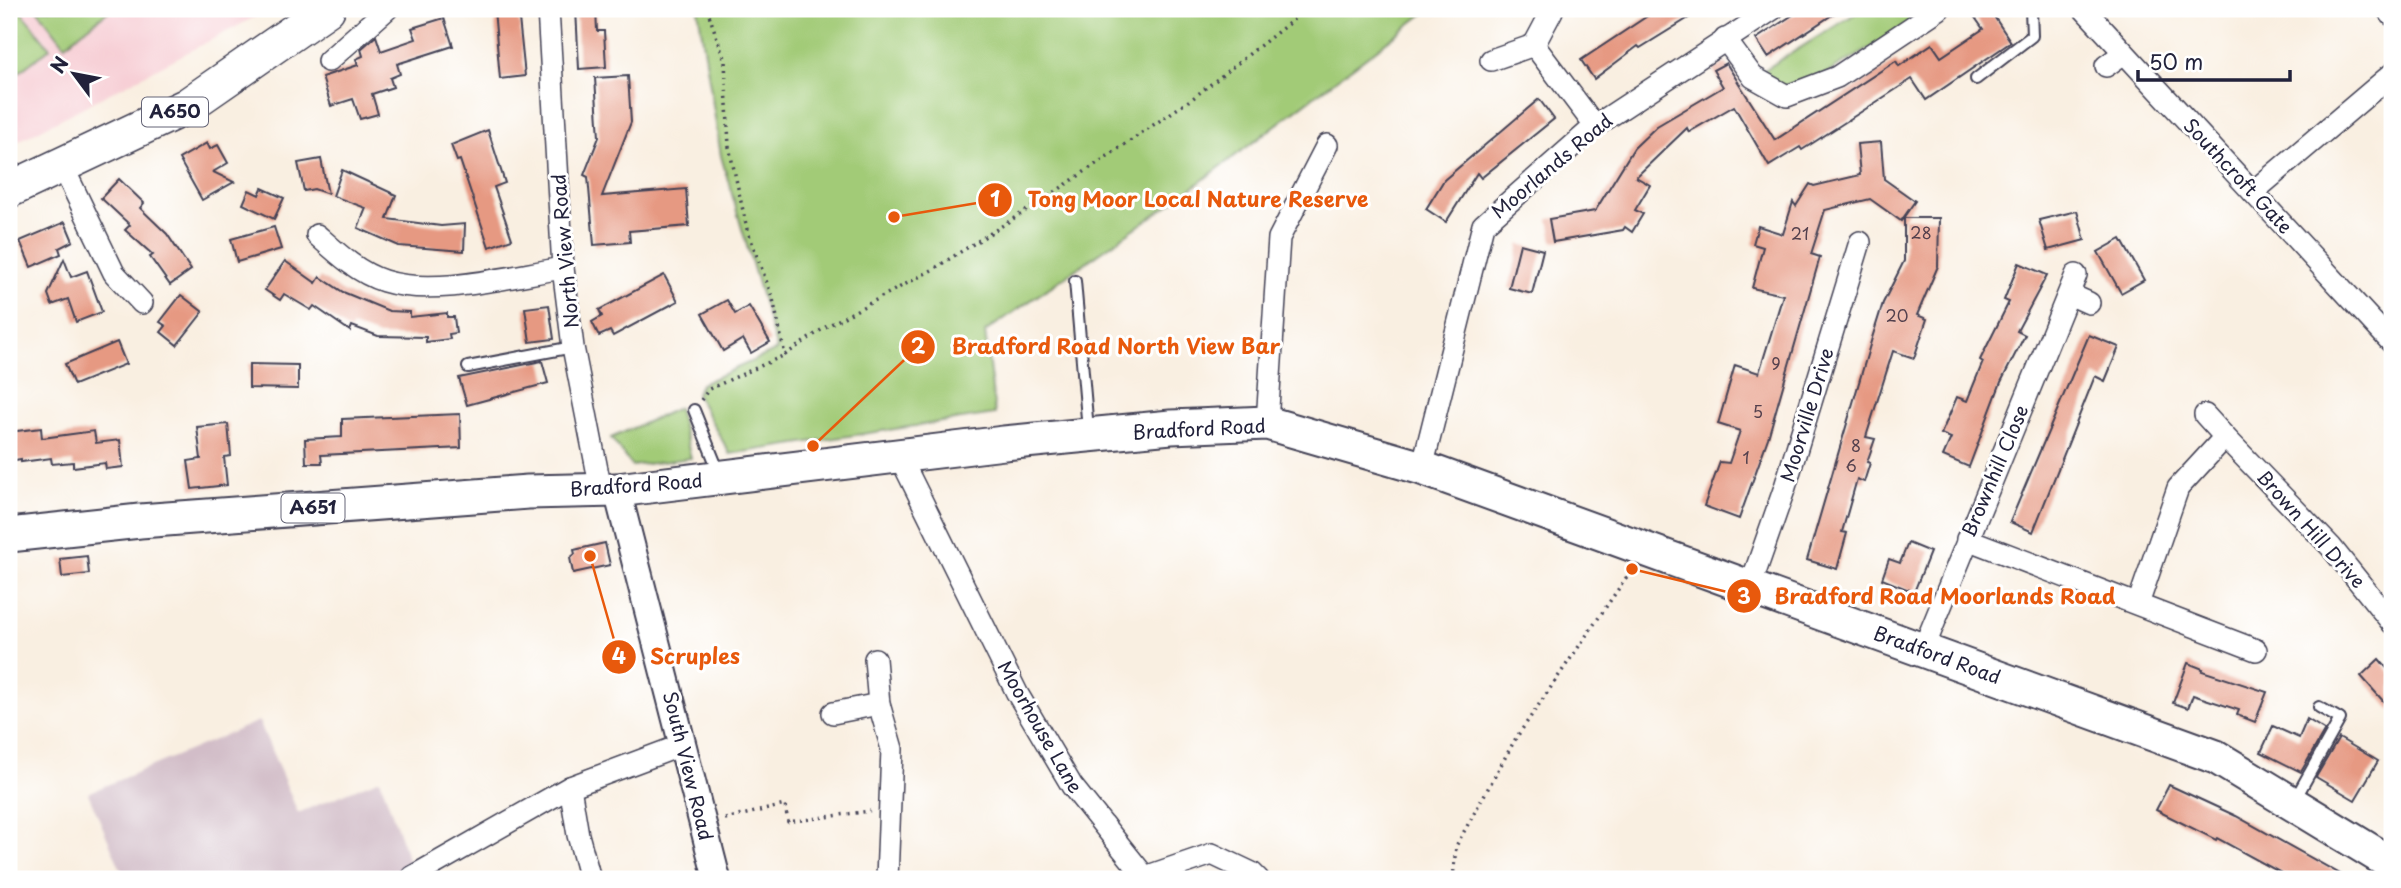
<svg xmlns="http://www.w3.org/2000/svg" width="2401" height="888" font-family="'Playpen Sans',sans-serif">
<rect width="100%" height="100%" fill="#fff"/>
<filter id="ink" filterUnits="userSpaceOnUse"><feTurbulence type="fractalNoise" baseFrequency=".0143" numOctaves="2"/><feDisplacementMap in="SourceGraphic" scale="14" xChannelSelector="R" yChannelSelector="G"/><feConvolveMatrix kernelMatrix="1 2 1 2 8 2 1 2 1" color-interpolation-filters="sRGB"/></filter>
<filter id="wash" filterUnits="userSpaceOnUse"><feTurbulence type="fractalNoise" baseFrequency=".00686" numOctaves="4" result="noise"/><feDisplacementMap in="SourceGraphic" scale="28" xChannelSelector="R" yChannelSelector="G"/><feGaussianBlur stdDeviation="1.57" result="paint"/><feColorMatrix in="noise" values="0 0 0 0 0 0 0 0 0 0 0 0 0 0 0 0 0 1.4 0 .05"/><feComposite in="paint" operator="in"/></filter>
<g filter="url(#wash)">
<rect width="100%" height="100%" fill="#f9efe1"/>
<path fill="#f7cfd5" d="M9,9H270L9,146Z"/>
<path fill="#d2bdc8" d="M259,721L298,813L380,779L409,862L402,869L406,879H125L88,793Z"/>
<g fill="#a2cb77" stroke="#627659" stroke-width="2">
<path d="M9,9H19L50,48L9,80Z"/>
<path d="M37,9H111L65,45Z"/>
<path d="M698,9H1430L1183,195L985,332L995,414L730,454L696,394L701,384L777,350L721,156Z"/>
<path d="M1863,9H1939L1787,96L1753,77Z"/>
<path d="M678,408L691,458L632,466L611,438Z"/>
</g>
<g id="blocks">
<g fill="#e69982">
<path d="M494,9H518L525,76L500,79Z"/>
<path d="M576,9H596L597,31H604L606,67L579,69Z"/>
<path d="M1658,9H1703L1640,48L1638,46L1594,79L1581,60Z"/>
<path d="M1802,9H1841L1768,57L1756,39Z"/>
<path d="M1984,9H1989L2011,42L1926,100L1912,79L1802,150L1800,147L1769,166L1734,106L1689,132L1687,128L1636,177L1650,185L1635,210L1643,214L1632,232L1625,227L1623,230L1553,242L1549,219L1595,211L1634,148L1657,126L1723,87L1713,70L1726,63L1775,140L1896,61L1899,66L1932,44L1941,57L1983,29L1974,16Z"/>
<path d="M444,18L453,46L397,64L400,74L390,78L393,87L372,94L378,114L360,119L353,99L331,106L322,77L358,65L356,59L363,56L361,49L376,36L381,51L416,39L412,28Z"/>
<path d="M628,76L631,122L602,196L686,189L689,226L629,231L630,242L594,245L588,177L584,175L599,137L595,78Z"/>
<path d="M1539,99L1554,119L1481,178L1477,173L1446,222L1426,209L1444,180Z"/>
<path d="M488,130L505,183L494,187L512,239L489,247L460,160L457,161L451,145Z"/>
<path d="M1881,142L1884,179L1915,201L1901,221L1870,199L1825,210L1811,254L1820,257L1768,438L1739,519L1704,506L1720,462L1729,463L1740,431L1718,424L1735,365L1759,373L1783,295L1752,288L1763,247L1753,244L1758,226L1783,234L1793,202L1796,206L1810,184L1814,186L1860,175L1857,144Z"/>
<path d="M207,143L210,149L218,145L228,163L213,172L234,182L202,200L179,159Z"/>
<path d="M321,159L328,194L314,189L304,191L298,163Z"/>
<path d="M342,170L396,195L387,219L441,226L465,224L464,251L399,246L358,228L366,208L333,196Z"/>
<path d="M119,179L144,203L140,208L167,234L191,270L170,285L150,257L153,255L125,230L130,225L101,198Z"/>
<path d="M262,188L284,198L274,219L243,204L249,190L259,195Z"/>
<path d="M2077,211L2085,240L2048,250L2039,220Z"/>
<path d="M1904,218H1939L1938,266L1917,315L1927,319L1914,358L1893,351L1866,437L1875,439L1867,462L1870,463L1864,482L1857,479L1842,532L1847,533L1837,569L1807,560L1872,338L1883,303L1904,261Z"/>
<path d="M65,222L73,241L59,248L61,254L31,267L20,241Z"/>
<path d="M274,227L281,249L237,262L231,239Z"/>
<path d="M2121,239L2144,280L2121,293L2098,252Z"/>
<path d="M1520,244L1543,250L1532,294L1509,288Z"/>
<path d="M64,259L71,277L87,271L102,312L76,322L68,299L52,305L48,294Z"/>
<path d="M285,261L316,283L320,277L343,292L389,311L410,312V317L447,313V317H454L456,333L449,334L450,339L426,342V337L378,336L352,326L350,331L314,306L311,310L284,294L280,300L265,290Z"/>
<path d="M2019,263L2047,275L2017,331L2025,335L2001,382L1969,467L1943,456L1951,438L1941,434L1957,397L1967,401L1983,362L1980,360L2009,302L2004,300Z"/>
<path d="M664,275L678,301L613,336L610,331L599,336L592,322L602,316L599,310Z"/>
<path d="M181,295L203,312L177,345L161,332L166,326L160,322Z"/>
<path d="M727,300L735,314L749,306L770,342L751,353L743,339L723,351L702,314Z"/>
<path d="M549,305L554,339L530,342L525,308Z"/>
<path d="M2089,335L2119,347L2105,381L2095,376L2033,532L2010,522Z"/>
<path d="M117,342L126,364L74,385L65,364Z"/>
<path d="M542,361L548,383L467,405L459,378Z"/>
<path d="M249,364L298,365V389L249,388Z"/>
<path d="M460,414L461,448L321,455L322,463H306L305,439L342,437V419Z"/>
<path d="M228,424L231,456L224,457L227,485L192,489L188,461L201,459L197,427Z"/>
<path d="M41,428L42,438L94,431L96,443L120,440L123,467L106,469L105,463L73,467V462L52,464L51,458L21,462V459L9,461V432Z"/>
<path d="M605,543L610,565L573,573L570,558L575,554L574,550Z"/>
<path d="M1908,543L1930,552L1914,592L1882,579L1889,559L1900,563Z"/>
<path d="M87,556L89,574L62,577L60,559Z"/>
<path d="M2379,659L2392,674V711L2361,676Z"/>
<path d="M2188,663L2203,669L2202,671L2267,692L2255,722L2237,715L2239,710L2193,695L2188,708L2173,703Z"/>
<path d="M2307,719L2325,730L2301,772L2261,752L2273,726L2299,738Z"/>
<path d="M2339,738L2378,761L2355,800L2316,777Z"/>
<path d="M2169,785L2236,816L2349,879H2292L2217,838L2216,840L2156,810Z"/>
</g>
</g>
</g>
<g filter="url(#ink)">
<use href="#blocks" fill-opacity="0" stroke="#424154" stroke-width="2"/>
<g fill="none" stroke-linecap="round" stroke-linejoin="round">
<g stroke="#424154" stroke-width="14">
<g id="service">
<path d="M1976,79L2032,36L2031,9"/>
<path d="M1075,281L1088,430"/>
<path d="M468,367L573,347"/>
<path d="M694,410L719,472"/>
<path d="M2294,801L2340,719L2319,707"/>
</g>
</g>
<g stroke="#424154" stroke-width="24">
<g id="minor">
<path d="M548,9L563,268L573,347L601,490"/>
<path d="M2084,9L2392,343"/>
<path d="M2387,9L2392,15"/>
<path d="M1725,39L1753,77L1787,96L1837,77L1939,9"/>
<path d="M1534,45L1552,11"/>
<path d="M1491,60L1534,45L1595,126"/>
<path d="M328,61L387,9"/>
<path d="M2106,66L2124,53"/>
<path d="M62,165L114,273L142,303"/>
<path d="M2253,192L2392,74"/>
<path d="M317,235C337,253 358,273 384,281C435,297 511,276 563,268"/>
<path d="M2069,294L2089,303"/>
<path d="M2205,415L2225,437"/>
<path d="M1267,423L1279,238L1327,145"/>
<path d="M899,455L1017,693L1072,786L1145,877L1212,854L1252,873L1258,879"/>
<path d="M1422,468L1483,225L1595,126L1773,9"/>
<path d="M1967,539L2256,650"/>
<path d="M1750,587L1785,487L1860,242"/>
<path d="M2138,604L2178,488L2225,437L2331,547L2392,623"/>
<path d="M1923,650L2076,275"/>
<path d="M875,659L879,704"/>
<path d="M833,713L879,704L892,749L887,879"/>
<path d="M570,787L578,835L590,879"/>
<path d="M413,879L412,877L570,787L682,745"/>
</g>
</g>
<g stroke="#424154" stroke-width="30">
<path id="tertiary" d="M617,490L717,879"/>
</g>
<g stroke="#424154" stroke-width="37">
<path id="primary" d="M9,535L140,521L528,492L617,490L1004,443L1171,427L1267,423L1422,468L2216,757L2392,864"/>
</g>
<g stroke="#424154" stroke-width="38">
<path id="trunk" d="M9,190L187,106L327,9"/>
</g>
<g stroke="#424154" stroke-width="3.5" stroke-dasharray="2 5" stroke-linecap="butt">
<path d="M707,9L725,61L729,147L747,229L773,299L785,355L827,326L932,270L1049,196L1193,98L1307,9"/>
<path d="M701,400L709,389L785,355"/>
<path d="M725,819L785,805L788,822L870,811"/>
<path d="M1453,879L1456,846L1516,738L1630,572"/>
</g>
<use href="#service" stroke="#fff" stroke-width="10"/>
<use href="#minor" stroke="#fff" stroke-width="21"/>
<use href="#tertiary" stroke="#fff" stroke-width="26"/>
<use href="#primary" stroke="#fff" stroke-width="33"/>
<use href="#trunk" stroke="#fff" stroke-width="35"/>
</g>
</g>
<g text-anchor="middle" stroke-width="6" stroke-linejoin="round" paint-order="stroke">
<g font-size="16" fill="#53404d">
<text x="1921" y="239">28</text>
<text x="1800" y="240">21</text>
<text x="1897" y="322">20</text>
<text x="1776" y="370">9</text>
<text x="1758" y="418">5</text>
<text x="1856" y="452">8</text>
<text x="1746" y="464">1</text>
<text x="1851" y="472">6</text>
</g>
<g fill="#fff" stroke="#646476" stroke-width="2">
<rect x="142" y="97.5" width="66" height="29" rx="5"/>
<rect x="281.5" y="493.5" width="63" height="29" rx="5"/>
</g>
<g font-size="18" font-weight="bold" fill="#22223b">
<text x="175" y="118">A650</text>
<text x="313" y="514">A651</text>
</g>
<g font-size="19" fill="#22223b" stroke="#fff">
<text transform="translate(1552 166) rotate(-40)" y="7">Moorlands Road</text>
<text transform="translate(2238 176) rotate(47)" y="7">Southcroft Gate</text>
<text transform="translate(565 251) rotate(-95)" y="7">North View Road</text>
<text transform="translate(1807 415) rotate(-73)" y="7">Moorville Drive</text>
<text transform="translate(1199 429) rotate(-3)" y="7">Bradford Road</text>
<text transform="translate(1995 471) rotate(-67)" y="7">Brownhill Close</text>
<text transform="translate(636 485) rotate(-4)" y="7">Bradford Road</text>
<text transform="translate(2311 529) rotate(48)" y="7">Brown Hill Drive</text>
<text transform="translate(1937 655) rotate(20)" y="7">Bradford Road</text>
<text transform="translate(1040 727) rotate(60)" y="7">Moorhouse Lane</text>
<text transform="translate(688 766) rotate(76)" y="7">South View Road</text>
</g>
</g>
<path fill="none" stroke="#e8590c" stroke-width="2.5" d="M894 217L995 200M813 446L918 347M1632 569L1744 596M590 556L619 657"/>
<g fill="#e8590c" stroke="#fff" stroke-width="2.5">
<circle cx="894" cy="217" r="7"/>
<circle cx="813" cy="446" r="7"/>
<circle cx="1632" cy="569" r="7"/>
<circle cx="590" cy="556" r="7"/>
<circle cx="995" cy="200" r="18"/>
<circle cx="918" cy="347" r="18"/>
<circle cx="1744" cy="596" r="18"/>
<circle cx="619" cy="657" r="18"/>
</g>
<g font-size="21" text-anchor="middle" font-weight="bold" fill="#fff">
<text x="995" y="207">1</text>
<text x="918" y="354">2</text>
<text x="1744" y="604">3</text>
<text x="619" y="664">4</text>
</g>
<g font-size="21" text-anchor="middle" font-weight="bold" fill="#e8590c" stroke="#fff" stroke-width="6" stroke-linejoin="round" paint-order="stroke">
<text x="1198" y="207">Tong Moor Local Nature Reserve</text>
<text x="1116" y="354">Bradford Road North View Bar</text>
<text x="1945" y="604">Bradford Road Moorlands Road</text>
<text x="695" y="664">Scruples</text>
</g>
<rect width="2401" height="888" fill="none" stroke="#fff" stroke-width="35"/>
<g transform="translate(74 74) rotate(302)" stroke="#ffffff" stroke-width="5" paint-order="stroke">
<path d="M0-5L12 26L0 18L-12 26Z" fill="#22223b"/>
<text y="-10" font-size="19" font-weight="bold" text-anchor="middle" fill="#22223b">N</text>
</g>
<path d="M2138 70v10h152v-10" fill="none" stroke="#22223b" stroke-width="3.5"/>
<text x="2149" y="70" font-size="21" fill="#22223b" stroke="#ffffff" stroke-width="5" paint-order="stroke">50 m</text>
</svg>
